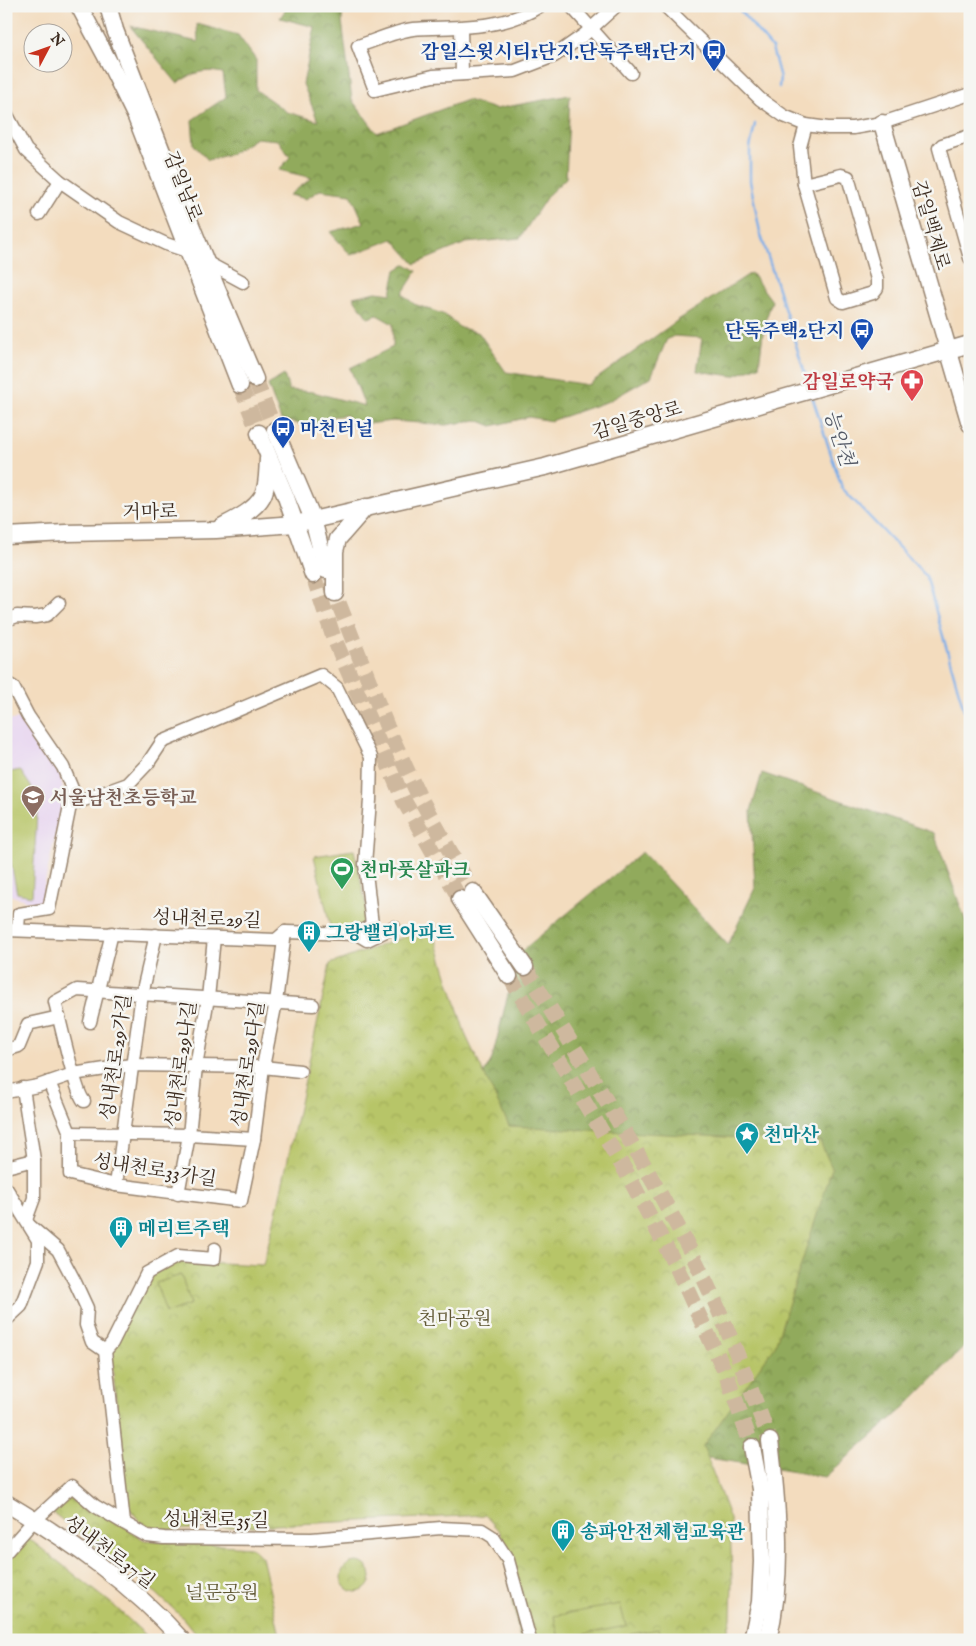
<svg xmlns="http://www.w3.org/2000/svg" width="976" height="1646" font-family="'IM FELL English','Noto Serif KR',serif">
<defs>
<pattern id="forest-crowns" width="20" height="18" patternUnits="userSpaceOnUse" patternTransform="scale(1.25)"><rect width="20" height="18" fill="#91aa5c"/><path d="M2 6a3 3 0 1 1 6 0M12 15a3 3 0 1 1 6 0" fill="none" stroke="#788b4b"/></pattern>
<pattern id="park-crowns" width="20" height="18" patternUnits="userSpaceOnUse" patternTransform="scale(1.25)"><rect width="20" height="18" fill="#b7c567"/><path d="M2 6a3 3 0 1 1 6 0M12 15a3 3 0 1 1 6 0" fill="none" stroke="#9ea959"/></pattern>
</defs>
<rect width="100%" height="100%" fill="#f6f6f2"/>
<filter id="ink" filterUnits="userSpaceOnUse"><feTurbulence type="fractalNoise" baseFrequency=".02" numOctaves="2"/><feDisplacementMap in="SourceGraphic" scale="10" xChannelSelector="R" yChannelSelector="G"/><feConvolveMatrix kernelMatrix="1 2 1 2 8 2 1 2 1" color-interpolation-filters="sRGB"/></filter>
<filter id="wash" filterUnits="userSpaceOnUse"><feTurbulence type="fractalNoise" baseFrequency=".0096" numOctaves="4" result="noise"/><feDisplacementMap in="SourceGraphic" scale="20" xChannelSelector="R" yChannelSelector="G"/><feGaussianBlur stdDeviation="1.12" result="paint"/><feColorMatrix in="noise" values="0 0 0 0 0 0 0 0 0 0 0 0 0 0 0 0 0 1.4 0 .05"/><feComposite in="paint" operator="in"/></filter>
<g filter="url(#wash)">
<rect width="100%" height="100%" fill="#f3dcbe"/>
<path fill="#e6d2f0" d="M19,719L60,773L64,796L40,905L6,894V721Z"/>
<g fill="url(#forest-crowns)" stroke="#666a3d">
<path d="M288,6H343L342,21L352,100L377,133L467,100L495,109L570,95L566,178L548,195L520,238L466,243L415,264L393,239L351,255L330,232L364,223L351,194L320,190L306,199L289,195L312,178L279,170L290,157L278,140L256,138L231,154L208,160L194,145L192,120L226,97L223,73C201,69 196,72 177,83L130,26L198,42L197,24L238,35L256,60V90L287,112L318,121L303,84L315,27L280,18Z"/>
<path d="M406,264L417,271L402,294L414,304L445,315L459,327L479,333L506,372L588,385L678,320L751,273L772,301L764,325L759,366L733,376L697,371L702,338L675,336L667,339L651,377L609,401L551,421L529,417L492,426L477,420L446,425L393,421L350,426L347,415L330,417L323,429L281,420L268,385L284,375L289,390L313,392L365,406L350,368L393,347V324L377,315L368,318L353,297L376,292L391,294L396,270Z"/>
<path d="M762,773L934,833L970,933V1341L906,1406L825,1477L654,1449L420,1191L492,1059L518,954L642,852L728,945L755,888L751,811Z"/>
</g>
<g fill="url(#park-crowns)" stroke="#797842">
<path d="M432,927L466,1036L509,1126L820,1142L832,1168L775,1346L703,1446L730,1519L732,1581L731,1619L725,1640H520L500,1532L485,1515L148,1531L128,1507L111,1355L116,1338L149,1277L177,1261L263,1265L278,1205L330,964Z"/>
<path d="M72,1490L144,1540L251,1547L262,1557L281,1640H201L182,1617L156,1593L52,1512Z"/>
<path d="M28,1538L111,1603L151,1640H6V1563Z"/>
<circle cx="356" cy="1577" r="15"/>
</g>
<g fill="#b7c567" stroke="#797842">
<path d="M20,770L38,797L32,896L17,893L6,839V773Z"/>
<path d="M354,850L370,923L331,930L314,856Z"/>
<path d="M181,1275L191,1304L166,1313L156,1283Z"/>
<path d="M620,1604L626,1626L559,1639L554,1616Z"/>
<path d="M658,1629L661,1640H600Z"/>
</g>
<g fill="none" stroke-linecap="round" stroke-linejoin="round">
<g stroke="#7caee8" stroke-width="2.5">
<path d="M736,6L772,48L780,78L779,87"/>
<path d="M755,124L750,148V181L760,232L809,386"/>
<path d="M812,396L842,488L926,576L970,731"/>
</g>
</g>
</g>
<g filter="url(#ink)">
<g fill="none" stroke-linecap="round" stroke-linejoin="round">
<g stroke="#ceb89e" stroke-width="16" stroke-dasharray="16 8" stroke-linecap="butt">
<path d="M255,379L275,430"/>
<path d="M240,385L259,433"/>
<path d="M313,575L333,636L404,801L460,899"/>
<path d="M330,581L387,727L419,796L473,892"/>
<path d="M525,967C591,1077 662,1186 716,1304C736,1349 753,1395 770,1441"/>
<path d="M509,976L629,1177L676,1266L727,1376L752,1447"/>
</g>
<g stroke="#97836e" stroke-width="15">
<g id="minor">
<path d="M540,6C501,31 457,26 413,29C396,31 374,41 358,46L375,90L433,76L515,71L554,56L584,35L616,6"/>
<path d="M571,6L631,73"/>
<path d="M665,6L760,99L784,116L806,125L828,128H853L882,123L970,94"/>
<path d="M461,28L462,74"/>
<path d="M6,113L26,150L60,181L119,222L166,244L187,251"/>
<path d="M970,136L942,145L939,148L970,258"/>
<path d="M841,175L848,177L877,279V288L873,293L843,302L837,298L804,184Z"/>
<path d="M804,184L800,147L806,125"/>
<path d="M39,214L60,181"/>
<path d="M206,262L243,282"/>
<path d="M6,620L17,616L35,617L47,615L59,603"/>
<path d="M6,683L13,687L28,716L63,767L73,791L49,909L19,914L18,929"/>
<path d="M70,805L128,784L148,763L162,742L321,675L337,688L371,757L370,800L365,864L372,925L357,934"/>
<path d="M6,930L276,940L285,932L357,934L367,940L394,927"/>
<path d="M90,1022L112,933"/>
<path d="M6,1050L19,1046L28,1024L59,1017"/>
<path d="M49,1082L70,1133V1174L116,1185L241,1201L254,1139L263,1067L276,1002L285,932"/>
<path d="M23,1088L34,1160V1198L26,1220"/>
<path d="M6,1092L38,1086L73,1074L131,1065L263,1067L300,1071"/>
<path d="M84,1101C75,1092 60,1020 55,1002L77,990L313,1005"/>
<path d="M70,1133L189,1135L254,1139"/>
<path d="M6,1167L34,1160"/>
<path d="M116,1185L142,994L156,935"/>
<path d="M6,1188L38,1240V1261L21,1306L6,1320"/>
<path d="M178,1194L189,1135L196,1066L208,998L214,938"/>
<path d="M30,1226L58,1250L75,1282L87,1308L86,1325L92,1342L105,1351L124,1523"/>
<path d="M105,1351L112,1343L147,1273L178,1256L214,1259L215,1249"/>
<path d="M35,1520L72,1486L95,1506L124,1523L147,1536L164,1538L312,1539L441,1528L482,1530L493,1537L508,1560L530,1640"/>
<path d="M6,1552L29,1526"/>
</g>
</g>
<g stroke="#97836e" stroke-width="19">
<g id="major">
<path d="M79,6L110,64L136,117L240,385"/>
<path d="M108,6L115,30C160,147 205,264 255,379"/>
<path d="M882,123L970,424"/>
<path d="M275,430L313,519L326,570"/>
<path d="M259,433L286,497L313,575"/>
<path d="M221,527C234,520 254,511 262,497C268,487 267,471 268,459"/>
<path d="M6,536L66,533L216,530L295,524L545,467L970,344"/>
<path d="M335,593V551L338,539L366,507"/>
<path d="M473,892L525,967"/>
<path d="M460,899L509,976"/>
<path d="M752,1447L760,1489L762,1562L760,1602L752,1640"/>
<path d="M6,1503C70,1541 132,1584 182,1640"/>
<path d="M768,1640C784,1575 778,1507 770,1441"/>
</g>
</g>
<use href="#minor" stroke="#fff" stroke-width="12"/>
<use href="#major" stroke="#fff" stroke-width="16"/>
</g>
</g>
<defs>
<g id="bus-pin" transform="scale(1.25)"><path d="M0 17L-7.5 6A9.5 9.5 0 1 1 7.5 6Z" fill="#1a4fb4" stroke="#f6f6f2"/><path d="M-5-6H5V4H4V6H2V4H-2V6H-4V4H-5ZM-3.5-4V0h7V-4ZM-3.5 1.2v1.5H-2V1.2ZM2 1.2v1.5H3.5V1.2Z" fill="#fff"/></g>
<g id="pharmacy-pin" transform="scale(1.25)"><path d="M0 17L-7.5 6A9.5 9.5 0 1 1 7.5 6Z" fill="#e0444e" stroke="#f6f6f2"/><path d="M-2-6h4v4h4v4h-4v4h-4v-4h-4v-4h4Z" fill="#fff"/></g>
<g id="school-pin" transform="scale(1.25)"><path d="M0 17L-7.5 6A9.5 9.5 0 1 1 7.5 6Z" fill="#8d6e63" stroke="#f6f6f2"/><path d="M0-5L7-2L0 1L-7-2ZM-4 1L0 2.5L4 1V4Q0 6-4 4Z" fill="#fff"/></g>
<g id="stadium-pin" transform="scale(1.25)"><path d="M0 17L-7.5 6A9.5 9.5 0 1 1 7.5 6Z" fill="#2e9e5b" stroke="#f6f6f2"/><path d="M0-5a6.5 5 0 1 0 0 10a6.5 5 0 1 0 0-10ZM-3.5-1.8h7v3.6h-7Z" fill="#fff"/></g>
<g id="building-pin" transform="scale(1.25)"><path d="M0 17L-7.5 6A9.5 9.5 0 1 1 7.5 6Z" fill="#0f9aa8" stroke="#f6f6f2"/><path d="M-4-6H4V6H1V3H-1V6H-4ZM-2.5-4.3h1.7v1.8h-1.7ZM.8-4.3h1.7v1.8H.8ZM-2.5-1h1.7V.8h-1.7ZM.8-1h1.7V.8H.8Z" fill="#fff"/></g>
<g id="sight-pin" transform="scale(1.25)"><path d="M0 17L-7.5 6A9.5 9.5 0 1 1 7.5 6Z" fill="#0f9aa8" stroke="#f6f6f2"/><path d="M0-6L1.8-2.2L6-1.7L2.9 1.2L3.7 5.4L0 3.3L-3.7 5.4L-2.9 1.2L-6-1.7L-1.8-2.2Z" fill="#fff"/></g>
</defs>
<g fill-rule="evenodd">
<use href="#bus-pin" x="714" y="51"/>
<use href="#bus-pin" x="862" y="330"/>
<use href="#pharmacy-pin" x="912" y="381"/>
<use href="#bus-pin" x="283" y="428"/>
<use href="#school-pin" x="33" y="797"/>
<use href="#stadium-pin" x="342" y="869"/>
<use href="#building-pin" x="309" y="932"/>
<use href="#sight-pin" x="747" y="1134"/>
<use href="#building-pin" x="121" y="1228"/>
<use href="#building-pin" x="563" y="1531"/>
</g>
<g text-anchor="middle" stroke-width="5" stroke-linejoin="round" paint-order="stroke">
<g font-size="19" font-weight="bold" fill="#164399" stroke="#f6f6f2" text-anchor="end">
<text x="696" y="58">감일스윗시티1단지.단독주택1단지</text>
<text x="844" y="337">단독주택2단지</text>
<text x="300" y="435" text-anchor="start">마천터널</text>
</g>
<g font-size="19" fill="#3b2a1e" stroke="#f6f6f2">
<text transform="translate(184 186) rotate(69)" y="7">감일남로</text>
<text transform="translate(932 225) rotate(74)" y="7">감일백제로</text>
<text transform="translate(637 419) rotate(-16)" y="7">감일중앙로</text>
<text transform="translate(150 511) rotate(-1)" y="7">거마로</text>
<text transform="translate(207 918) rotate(2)" y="7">성내천로29길</text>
<text transform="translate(115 1057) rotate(-82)" y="7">성내천로29가길</text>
<text transform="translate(180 1064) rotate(-82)" y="7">성내천로29나길</text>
<text transform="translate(247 1064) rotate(-81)" y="7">성내천로29다길</text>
<text transform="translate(155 1169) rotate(9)" y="7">성내천로33가길</text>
<text transform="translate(216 1519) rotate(1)" y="7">성내천로35길</text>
<text transform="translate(110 1551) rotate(37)" y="7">성내천로37길</text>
</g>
<g font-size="19" font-weight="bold" fill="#be3a42" stroke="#f6f6f2" text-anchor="end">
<text x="894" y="388">감일로약국</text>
</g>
<g font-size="19" font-weight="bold" fill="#785e54" stroke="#f6f6f2" text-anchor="start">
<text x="50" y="804">서울남천초등학교</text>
</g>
<g font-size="19" font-weight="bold" fill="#27864d" stroke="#f6f6f2" text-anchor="start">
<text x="360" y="876">천마풋살파크</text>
</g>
<g font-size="19" font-weight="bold" fill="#0d838f" stroke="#f6f6f2" text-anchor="start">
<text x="326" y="939">그랑밸리아파트</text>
<text x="764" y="1141">천마산</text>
<text x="138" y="1235">메리트주택</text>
<text x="580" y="1538">송파안전체험교육관</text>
</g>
<g font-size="19" fill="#605834" stroke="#f6f6f2">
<text x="455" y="1325">천마공원</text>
<text x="222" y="1599">널문공원</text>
</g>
<g font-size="20" font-style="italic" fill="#525865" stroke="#f6f6f2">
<text transform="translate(840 438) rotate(72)" y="7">능안천</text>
</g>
</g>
<rect width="976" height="1646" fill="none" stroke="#f6f6f2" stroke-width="25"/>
<g transform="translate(48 48) rotate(49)"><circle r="24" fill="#f6f6f2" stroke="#aba49d"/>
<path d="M0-4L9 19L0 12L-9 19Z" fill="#c8321e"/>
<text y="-8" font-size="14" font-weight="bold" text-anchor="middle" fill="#3b2a1e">N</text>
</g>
</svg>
